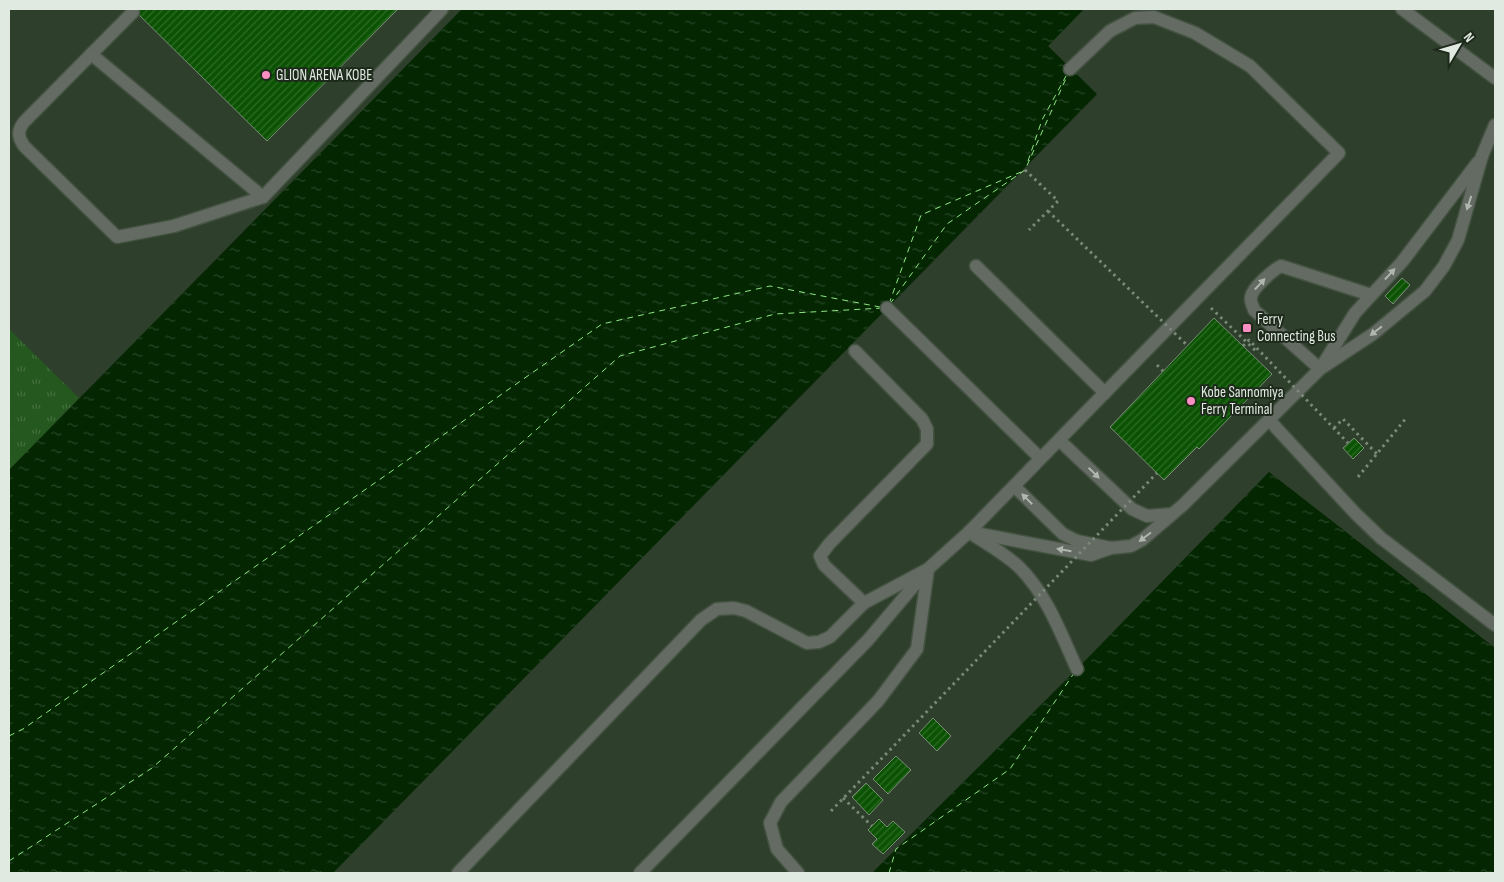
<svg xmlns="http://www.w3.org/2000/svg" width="1504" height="882" font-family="'Sofia Sans Condensed',sans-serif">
<defs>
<pattern id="park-tufts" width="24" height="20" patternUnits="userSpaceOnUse" patternTransform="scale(1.25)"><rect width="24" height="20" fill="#24581e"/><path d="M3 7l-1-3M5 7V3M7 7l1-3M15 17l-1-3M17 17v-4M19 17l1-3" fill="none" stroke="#44703e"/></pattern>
<pattern id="water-ripples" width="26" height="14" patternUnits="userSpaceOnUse" patternTransform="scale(1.25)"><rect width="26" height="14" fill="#042702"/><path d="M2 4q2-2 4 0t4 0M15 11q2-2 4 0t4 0" fill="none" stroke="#284627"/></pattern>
<pattern id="building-hatch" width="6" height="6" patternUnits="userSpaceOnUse" patternTransform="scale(1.25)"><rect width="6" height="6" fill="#0b5302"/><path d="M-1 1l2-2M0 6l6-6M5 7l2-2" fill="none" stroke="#2e6c27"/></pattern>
</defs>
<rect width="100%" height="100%" fill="#263524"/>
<g fill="#2e402b">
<path d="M9,9H462L9,470Z"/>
<path d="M1084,9H1495V648L1269,472L1077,669L872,873H333L1097,95L1048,46Z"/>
</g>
<path fill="url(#park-tufts)" d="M9,329L79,398L9,470Z"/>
<g fill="url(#water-ripples)">
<path d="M462,9H1084L1048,46L1097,94L333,873H9V470Z"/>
<path d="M1269,472L1495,648V873H872L1077,669Z"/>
</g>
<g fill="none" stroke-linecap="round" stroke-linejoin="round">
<g stroke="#8ee683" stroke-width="1" stroke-dasharray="6 5" stroke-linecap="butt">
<path d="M1028,161L1042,120L1066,76"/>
<path d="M889,304L921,215L1021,172"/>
<path d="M890,304L947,224L1025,170L1068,74"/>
<path d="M9,736L23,729L602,324L770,286L880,307"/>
<path d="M9,861L152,768L620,356L775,314L883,308"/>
<path d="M889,873L896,849L1010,769L1074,673"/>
</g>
</g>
<g fill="url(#building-hatch)" stroke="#7a8b78">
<path d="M133,9H398L267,141Z"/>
<path d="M1402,278L1410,285L1393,304L1385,296Z"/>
<path d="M1214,318L1272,374L1199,449L1197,447L1164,480L1110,427Z"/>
<path d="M1354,438L1364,448L1353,459L1343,448Z"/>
<path d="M933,718L951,736L937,751L919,733Z"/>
<path d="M896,756L911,770L888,794L873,779Z"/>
<path d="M866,783L883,800L869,815L852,797Z"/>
<path d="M879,819L887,827L893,821L905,832L883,854L872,844L877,839L868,830Z"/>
</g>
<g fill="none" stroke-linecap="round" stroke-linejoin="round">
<g stroke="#445242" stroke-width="15">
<g id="service">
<path d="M1402,9L1495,78"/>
<path d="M133,12L24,122C17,131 18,137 24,146L117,237L174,226L263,197L442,9"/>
<path d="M91,54L263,197"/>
<path d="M976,266L1105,393"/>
<path d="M887,308L1040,458"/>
<path d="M855,351L922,419L927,429V444L830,543L820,556L824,565L864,603"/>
<path d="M1322,366L1355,313L1402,262L1478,162"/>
<path d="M1320,369L1254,310C1253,306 1250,302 1251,298C1251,289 1273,270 1281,266L1371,295"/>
<path d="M1269,420L1355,513L1381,538L1495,625"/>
<path d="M1059,440L1132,509L1147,516L1172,514"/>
<path d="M1014,486L1063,534L1077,541L1111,548L1131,546L1142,540L1183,505L1320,369L1373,334L1425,291L1444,266L1458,240L1482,156"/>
<path d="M969,532C985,543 1006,554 1020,568C1047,595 1061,634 1077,669"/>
<path d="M975,533L1091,555L1111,548"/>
<path d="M458,873L701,620L717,609L734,608L746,611L807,643L819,642L830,637L864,603L928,569L969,532L1339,153L1250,66L1195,33L1154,17L1135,18L1110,31L1070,69"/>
<path d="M640,873L868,640L928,569L917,649L878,701L781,802L770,823L777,849L798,873"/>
</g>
</g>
<g stroke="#445242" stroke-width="15">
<path id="tertiary" d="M1482,156L1495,125"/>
</g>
<g stroke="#7b887a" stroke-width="3" stroke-dasharray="2.5 4" stroke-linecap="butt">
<path d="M1025,170L1058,201L1029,230"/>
<path d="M1211,308L1258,353"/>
<path d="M1157,365L1163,371"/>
<path d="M1334,428L1343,419L1377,454"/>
<path d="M1358,477L1407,417"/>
<path d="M843,798L872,826"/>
</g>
<use href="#service" stroke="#636b62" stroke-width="12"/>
<use href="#tertiary" stroke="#636b62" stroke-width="12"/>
<g stroke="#7b887a" stroke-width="3" stroke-dasharray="2.5 4" stroke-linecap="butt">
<path d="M1048,211L1188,346"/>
<path d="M1243,346L1249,340L1348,443"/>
<path d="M831,811L1157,473"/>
</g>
</g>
<defs><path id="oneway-solid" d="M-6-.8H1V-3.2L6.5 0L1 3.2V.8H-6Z" transform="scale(1.25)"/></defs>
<g fill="#afb7ae">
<use href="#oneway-solid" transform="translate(1469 203) rotate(108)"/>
<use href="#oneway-solid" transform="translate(1390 274) rotate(-47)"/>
<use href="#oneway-solid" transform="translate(1260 284) rotate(-47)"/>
<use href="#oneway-solid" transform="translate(1376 331) rotate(142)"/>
<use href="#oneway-solid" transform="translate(1094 473) rotate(44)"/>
<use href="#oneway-solid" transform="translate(1027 499) rotate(-135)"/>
<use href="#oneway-solid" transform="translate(1145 537) rotate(143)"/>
<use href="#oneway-solid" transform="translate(1064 550) rotate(-170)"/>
</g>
<g fill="#fc8fc2" stroke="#1d2a1b" stroke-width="2">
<circle cx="266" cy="75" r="5"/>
<rect x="1242" y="323" width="10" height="10" rx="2.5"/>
<circle cx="1191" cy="401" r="5"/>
</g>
<g text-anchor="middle" stroke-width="4" stroke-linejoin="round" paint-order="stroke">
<g font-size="15" fill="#e1eae0" stroke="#1d2a1b" text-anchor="start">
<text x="276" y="80">GLION ARENA KOBE</text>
<text x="1257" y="324">Ferry<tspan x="1257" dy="17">Connecting Bus</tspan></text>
<text x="1201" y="397">Kobe Sannomiya<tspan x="1201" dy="17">Ferry Terminal</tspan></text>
</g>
</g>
<rect width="1504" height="882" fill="none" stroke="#e1eae0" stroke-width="20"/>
<g transform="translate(1459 45) rotate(52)" stroke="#1d2a1b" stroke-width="4" paint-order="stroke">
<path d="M0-4L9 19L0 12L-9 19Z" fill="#e1eae0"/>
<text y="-8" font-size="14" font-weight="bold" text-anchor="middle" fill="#e1eae0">N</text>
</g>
</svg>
